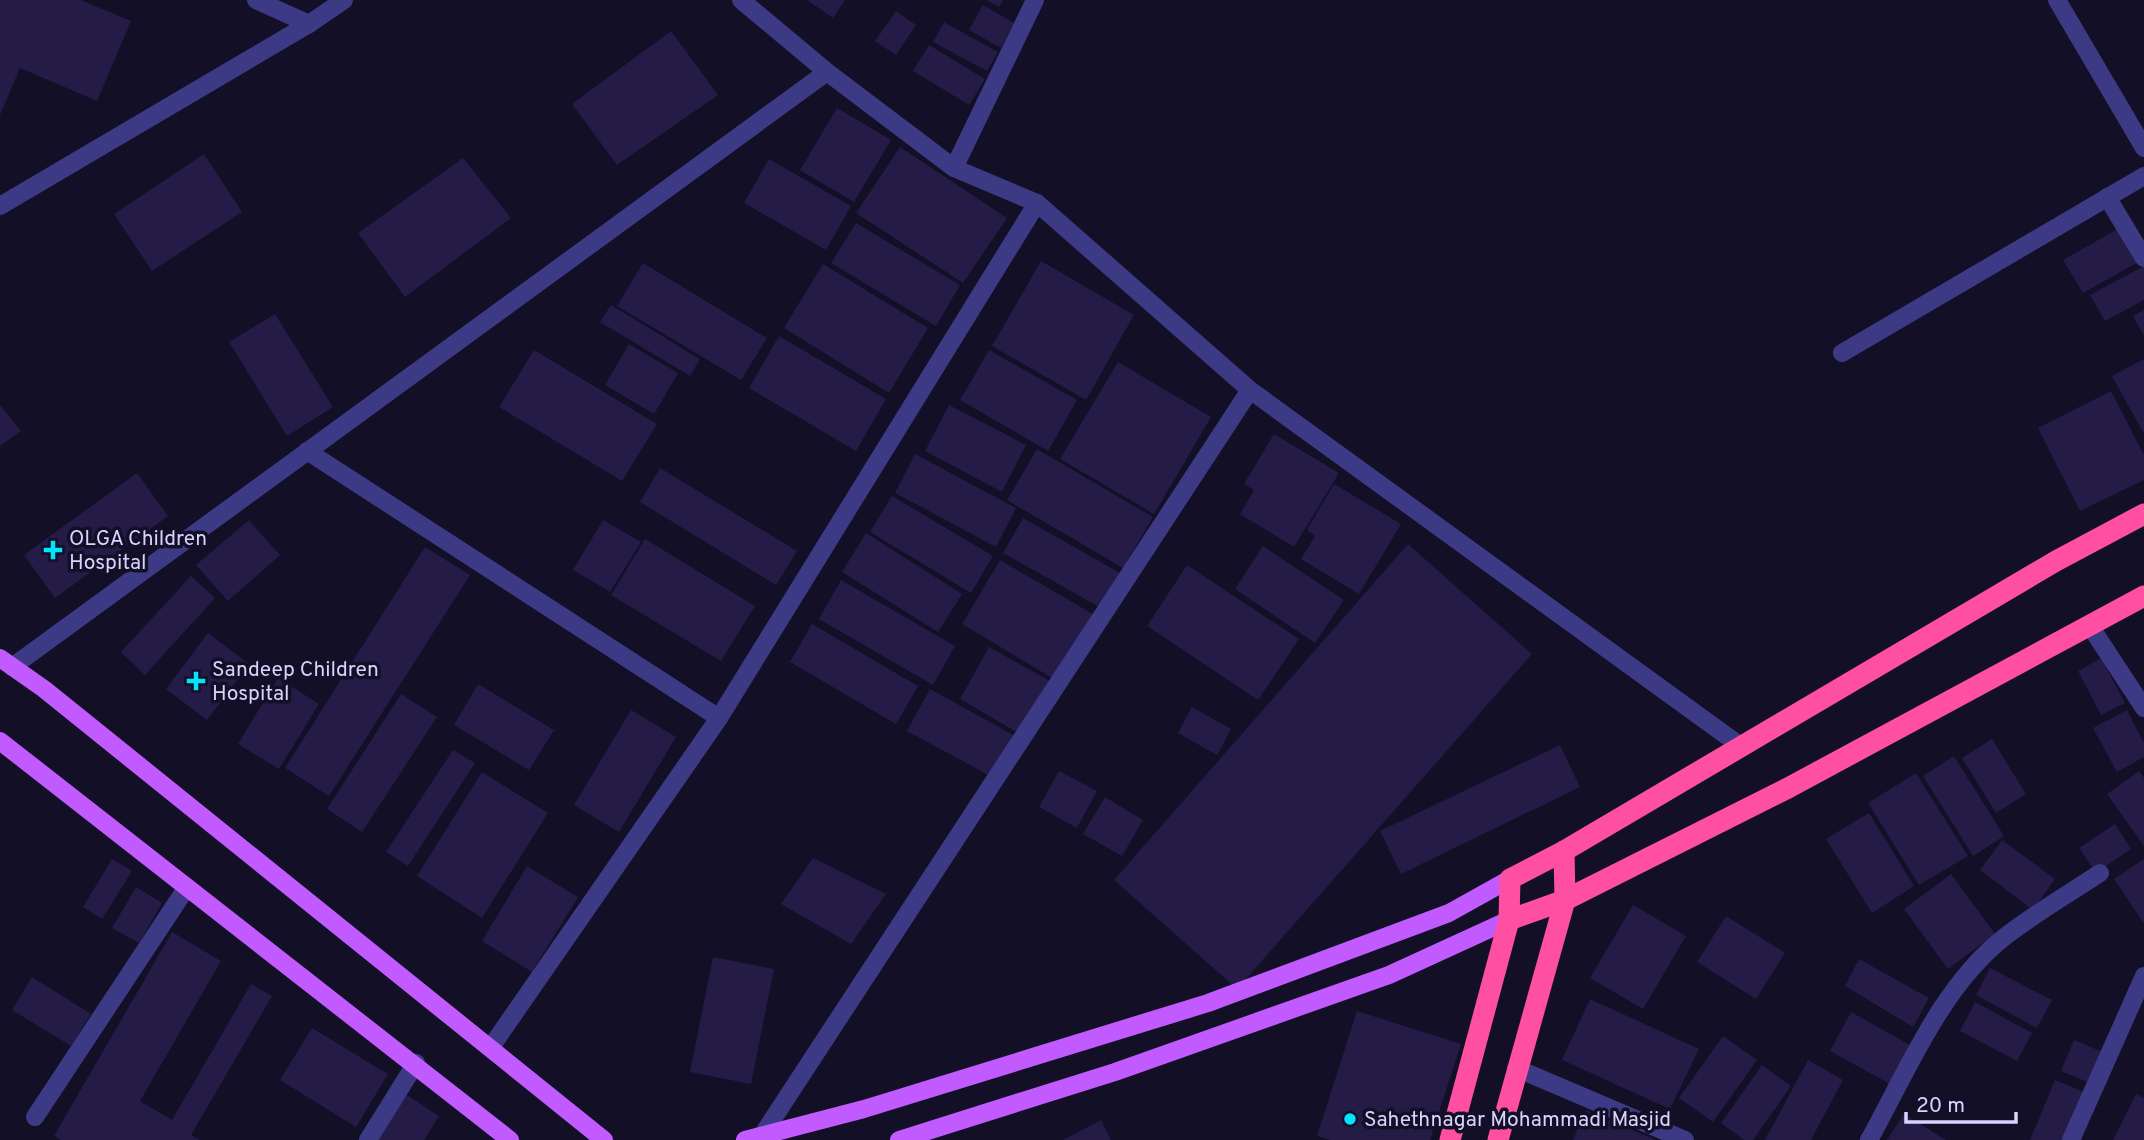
<svg xmlns="http://www.w3.org/2000/svg" width="2144" height="1140" font-family="Overpass,sans-serif">
<rect width="100%" height="100%" fill="#130f26"/>
<g fill="#241b47">
<path d="M0,0H81L131,21L97,101L20,68L0,115Z"/>
<path d="M807,0H845L833,18Z"/>
<path d="M986,0H1003L999,7Z"/>
<path d="M983,5L1014,23L1001,48L969,30Z"/>
<path d="M896,11L916,25L896,55L875,41Z"/>
<path d="M944,22L998,52L987,71L933,42Z"/>
<path d="M671,31L718,95L617,165L572,104Z"/>
<path d="M929,45L985,79L969,105L913,71Z"/>
<path d="M837,108L891,140L854,202L800,170Z"/>
<path d="M900,147L1007,218L963,283L856,213Z"/>
<path d="M204,154L242,212L152,271L114,214Z"/>
<path d="M463,158L511,218L405,297L358,233Z"/>
<path d="M769,159L851,206L826,250L744,203Z"/>
<path d="M856,223L960,285L936,326L831,263Z"/>
<path d="M2121,227L2142,260L2083,293L2063,260Z"/>
<path d="M1041,261L1134,315L1086,400L992,346Z"/>
<path d="M643,263L767,338L741,380L617,306Z"/>
<path d="M823,264L928,328L889,393L784,328Z"/>
<path d="M2144,266V300L2105,321L2090,295Z"/>
<path d="M611,305L700,359L690,376L600,322Z"/>
<path d="M2144,310V336L2133,316Z"/>
<path d="M275,314L333,407L287,436L229,342Z"/>
<path d="M779,336L886,399L856,451L749,388Z"/>
<path d="M629,344L678,373L654,414L605,385Z"/>
<path d="M534,350L657,424L622,481L499,407Z"/>
<path d="M989,350L1077,400L1048,451L960,400Z"/>
<path d="M2144,359V434L2112,376Z"/>
<path d="M1118,362L1211,417L1154,514L1060,459Z"/>
<path d="M2111,391L2144,455V480L2080,511L2038,428Z"/>
<path d="M0,405L21,431L0,446Z"/>
<path d="M949,405L1026,445L1002,492L925,451Z"/>
<path d="M1274,434L1339,473L1294,547L1240,514L1254,490L1244,484Z"/>
<path d="M1037,449L1153,517L1123,568L1007,500Z"/>
<path d="M915,454L1016,508L996,547L895,493Z"/>
<path d="M660,468L797,551L776,585L640,502Z"/>
<path d="M137,473L168,516L55,598L24,555Z"/>
<path d="M1334,484L1401,524L1359,594L1301,559L1315,536L1307,530Z"/>
<path d="M892,496L993,556L971,593L870,532Z"/>
<path d="M1023,518L1120,573L1101,608L1003,553Z"/>
<path d="M249,520L280,555L228,601L196,565Z"/>
<path d="M603,520L641,542L610,592L573,570Z"/>
<path d="M866,533L962,594L938,632L842,572Z"/>
<path d="M645,539L755,606L721,661L611,595Z"/>
<path d="M1408,544L1532,654L1237,989L1114,880Z"/>
<path d="M1263,546L1344,600L1315,643L1235,589Z"/>
<path d="M425,547L470,575L329,796L285,768Z"/>
<path d="M1000,560L1096,616L1057,681L962,624Z"/>
<path d="M1187,565L1299,639L1258,700L1147,626Z"/>
<path d="M191,576L215,598L145,675L121,652Z"/>
<path d="M841,580L955,646L933,685L819,619Z"/>
<path d="M812,624L918,686L896,724L790,662Z"/>
<path d="M208,633L249,664L207,720L166,689Z"/>
<path d="M989,647L1052,682L1022,735L960,699Z"/>
<path d="M2101,658L2125,703L2101,715L2078,671Z"/>
<path d="M278,678L319,704L279,769L238,744Z"/>
<path d="M478,684L554,730L529,770L454,725Z"/>
<path d="M930,689L1017,737L994,778L907,731Z"/>
<path d="M401,694L437,717L362,832L327,809Z"/>
<path d="M1192,707L1231,729L1217,755L1178,733Z"/>
<path d="M631,710L676,737L619,832L574,805Z"/>
<path d="M2127,710L2144,743V757L2117,772L2093,728Z"/>
<path d="M1992,739L2026,794L1996,813L1962,758Z"/>
<path d="M1560,745L1580,787L1401,874L1380,831Z"/>
<path d="M453,750L475,763L408,866L386,852Z"/>
<path d="M1954,756L2004,836L1973,856L1923,776Z"/>
<path d="M1059,771L1097,791L1077,828L1039,807Z"/>
<path d="M2139,771L2144,778V846L2107,794Z"/>
<path d="M482,772L548,813L482,918L417,876Z"/>
<path d="M1916,773L1968,856L1919,885L1868,803Z"/>
<path d="M1105,797L1143,820L1122,856L1083,834Z"/>
<path d="M1869,813L1914,886L1872,913L1826,839Z"/>
<path d="M2115,824L2131,849L2096,873L2079,848Z"/>
<path d="M2002,840L2055,879L2033,910L1980,870Z"/>
<path d="M813,858L886,894L851,944L781,904Z"/>
<path d="M112,859L132,871L102,919L83,907Z"/>
<path d="M2144,859V924L2114,879Z"/>
<path d="M527,866L578,897L532,972L482,941Z"/>
<path d="M1951,874L1995,934L1948,969L1904,909Z"/>
<path d="M136,887L162,903L139,943L112,928Z"/>
<path d="M1633,905L1686,936L1643,1009L1590,978Z"/>
<path d="M1726,916L1785,953L1756,999L1697,962Z"/>
<path d="M172,932L221,961L140,1101L172,1120L251,984L272,996L191,1135L200,1140H61L54,1136Z"/>
<path d="M713,957L774,969L751,1084L690,1072Z"/>
<path d="M1859,959L1929,998L1913,1027L1845,986Z"/>
<path d="M1990,968L2052,1000L2037,1028L1976,995Z"/>
<path d="M32,977L91,1014L71,1046L12,1010Z"/>
<path d="M1590,999L1699,1049L1670,1109L1562,1060Z"/>
<path d="M1975,1002L2032,1033L2017,1061L1960,1031Z"/>
<path d="M1357,1011L1461,1044L1430,1140H1331L1317,1136Z"/>
<path d="M1851,1012L1917,1049L1897,1088L1830,1051Z"/>
<path d="M312,1028L388,1074L356,1127L280,1080Z"/>
<path d="M1723,1036L1757,1060L1713,1122L1679,1098Z"/>
<path d="M2074,1040L2117,1058L2104,1089L2061,1071Z"/>
<path d="M1808,1060L1843,1080L1811,1140H1765Z"/>
<path d="M1762,1065L1791,1086L1753,1140H1744L1721,1123Z"/>
<path d="M2055,1080L2094,1096L2075,1140H2030Z"/>
<path d="M405,1094L439,1116L424,1140H375Z"/>
<path d="M2136,1094L2144,1098V1140H2113Z"/>
<path d="M1586,1110L1656,1140H1573Z"/>
<path d="M1904,1114L1946,1140H1887Z"/>
<path d="M1101,1120L1111,1140H1063Z"/>
</g>
<g fill="none" stroke-linecap="round" stroke-linejoin="round">
<g stroke="#3d3a85" stroke-width="18">
<path d="M256,0L309,24"/>
<path d="M2057,0L2144,148"/>
<path d="M954,168L1035,0"/>
<path d="M2107,197L2144,258"/>
<path d="M1037,203L1250,390L1742,747"/>
<path d="M0,206L309,24L344,0"/>
<path d="M1842,353L2144,176"/>
<path d="M307,451L719,718"/>
<path d="M2090,626L2144,708"/>
<path d="M12,667L827,72"/>
<path d="M491,1047L719,718L1037,203L954,168L827,72L741,0"/>
<path d="M1516,1068L1685,1140"/>
<path d="M35,1117L187,887"/>
<path d="M763,1134L1250,390"/>
<path d="M368,1140L416,1063"/>
<path d="M1869,1140C1907,1072 1940,989 2002,939C2032,915 2067,895 2100,873"/>
<path d="M2071,1140L2144,976"/>
</g>
<g stroke="#c25bff" stroke-width="18">
<path d="M0,658L44,689L604,1140"/>
<path d="M0,741L510,1140"/>
<path d="M745,1140L864,1109L1208,1003L1449,913L1510,879"/>
<path d="M899,1140L1115,1072L1389,975L1509,920"/>
</g>
<g stroke="#ff4fa3" stroke-width="21">
<path d="M1509,920L1565,900L1788,788L2144,596"/>
<path d="M1450,1140L1509,920L1510,879L1564,851L2056,561L2144,514"/>
<path d="M1498,1140L1565,900L1564,851"/>
</g>
</g>
<g fill="#00e5ff" stroke="#130f26" stroke-width="2.5">
<path d="M49.5 539.5h7v7h7v7h-7v7h-7v-7h-7v-7h7z"/>
<path d="M192.5 670.5h7v7h7v7h-7v7h-7v-7h-7v-7h7z"/>
<circle cx="1350" cy="1119" r="7"/>
</g>
<g text-anchor="middle" stroke-width="7" stroke-linejoin="round" paint-order="stroke">
<g font-size="21" fill="#d9d4ff" stroke="#130f26" text-anchor="start">
<text x="69" y="545">OLGA Children<tspan x="69" dy="24">Hospital</tspan></text>
<text x="212" y="676">Sandeep Children<tspan x="212" dy="24">Hospital</tspan></text>
<text x="1364" y="1126">Sahethnagar Mohammadi Masjid</text>
</g>
</g>
<path d="M1906 1112v10h110v-10" fill="none" stroke="#d9d4ff" stroke-width="3.5"/>
<text x="1916" y="1112" font-size="21" fill="#d9d4ff" stroke="#130f26" stroke-width="5" paint-order="stroke">20 m</text>
</svg>
